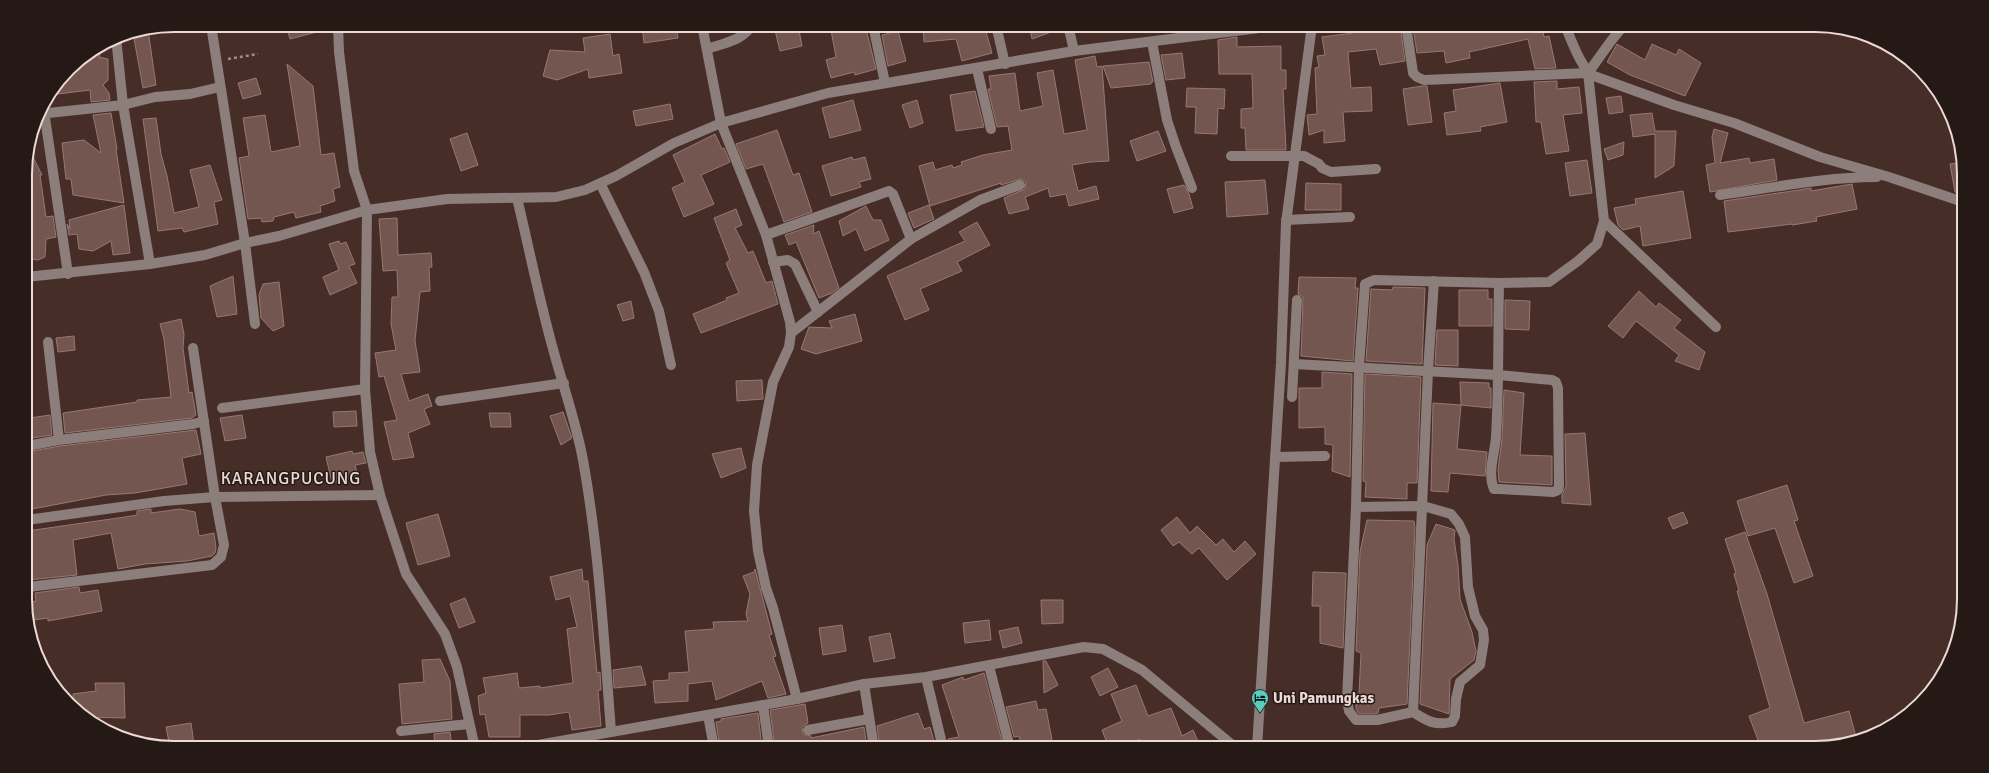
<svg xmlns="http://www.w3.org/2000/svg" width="1989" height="773" font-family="Signika,sans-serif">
<rect width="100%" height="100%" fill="#472d27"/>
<g fill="#73564f" stroke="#987871">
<path d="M286,25H328V29L290,39Z"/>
<path d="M642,25H676L678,38L644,43Z"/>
<path d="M784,25H798L802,46L780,51L775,30L784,28Z"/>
<path d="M830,25H865L876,69L855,75L854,72L831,78L826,60L836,57Z"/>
<path d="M923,25H984L992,53L962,61L956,39L924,42Z"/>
<path d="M1029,25H1062V28L1032,39Z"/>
<path d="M1352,25H1400L1405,61L1380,65L1376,49L1348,52L1351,88L1371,87L1372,111L1343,112L1345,141L1324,143V130L1309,135L1307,115L1317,114L1315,68L1319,67L1317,56L1325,55L1322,37L1353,33Z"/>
<path d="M1435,25L1436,33L1491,25H1542L1544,37L1549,36L1556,68L1535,69L1528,39L1469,52L1470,58L1446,63L1444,51L1417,53L1413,27Z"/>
<path d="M148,30L156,85L143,88L133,33Z"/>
<path d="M898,31L906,61L888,66L882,35Z"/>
<path d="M610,34L613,56L619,54L622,73L589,78L588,69L557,80L543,76L550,50L585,52L583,38Z"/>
<path d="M1237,37V47L1281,46V70H1286V89H1283L1286,150H1246L1245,128H1241V109L1253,108L1252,74H1219L1218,40Z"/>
<path d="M1617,44L1645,60L1652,44L1676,55L1679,49L1701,63L1685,96L1630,75L1607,62Z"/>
<path d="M103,45L99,57L108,59V80L103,85L109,93L110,100L91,102L90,90L50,95L76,62Z"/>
<path d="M1182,53L1185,78L1166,80L1161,55Z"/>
<path d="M1095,56L1097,67L1102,66L1109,161L1090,162L1072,165L1078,191L1096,186L1099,199L1069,206L1066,194L1050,197L1048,188L1025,197L1029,209L1009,214L1004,198L1025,189L1026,182L1021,179L1001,185V183L930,206L919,166L933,162L935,170L952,165L953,168L962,165L961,162L983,155L1012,150L1008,126L997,127L988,89H991L989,76L1015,73L1020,111L1043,106L1037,73L1053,70L1064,134L1087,130L1075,60Z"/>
<path d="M1149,62L1153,82H1151V84L1111,88L1103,66Z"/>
<path d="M287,64L313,86L321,155L334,153L340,187L333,189L335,201L320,206L321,212L296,218L294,212L274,217L273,221L262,222L261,218L248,219L239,158L249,156L243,118L265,115L271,152L300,146Z"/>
<path d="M256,78L261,94L243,99L238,83Z"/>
<path d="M1557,81V89L1579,87L1582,113L1563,115L1569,151L1546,154L1541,122H1536L1534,82Z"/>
<path d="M1500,83L1507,122L1480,127L1481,131L1447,135L1444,113L1456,111L1453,90Z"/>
<path d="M1422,86H1427L1432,122L1408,125L1403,89Z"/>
<path d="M1187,88L1225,89L1224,109L1218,108L1217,134L1195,133L1196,107H1186Z"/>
<path d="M975,91L984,127L956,131L950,95Z"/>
<path d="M1621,96L1623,112L1609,114L1606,98Z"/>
<path d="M853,100L861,130L830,138L822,108Z"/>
<path d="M917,100L923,123L910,128L902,105Z"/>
<path d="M670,104L673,119L636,126L633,111Z"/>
<path d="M111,113L117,149H116L124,203L73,195L71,179H66L62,143L84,140L101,153L93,115Z"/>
<path d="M1652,113L1655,131H1676L1674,166L1655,178V134L1633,137L1630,115Z"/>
<path d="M156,118L161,154L167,176L174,213L199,207L190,170L210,165L222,200L214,202L218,224L184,232L182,228L158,231L143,119Z"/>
<path d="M1714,129L1728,133L1720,163L1749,158L1750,163L1774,159L1777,180L1710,192L1706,165L1715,163L1712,137Z"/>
<path d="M777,130L793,175L799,173L812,212L784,222L763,164L746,169L736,144Z"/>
<path d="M1158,131L1166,151L1137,161L1130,141Z"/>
<path d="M467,133L478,165L461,171L450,139Z"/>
<path d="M715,134L722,149L724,148L730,162L701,175L714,204L684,217L672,188L685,182L673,155Z"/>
<path d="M1624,142L1623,155L1608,160L1604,149Z"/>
<path d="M29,149L42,175H40L46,217L53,216L56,237L46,239L45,257L38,260L26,258L25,164Z"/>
<path d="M852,157L853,160L865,157L871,179L859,182L861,187L831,196L822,166Z"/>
<path d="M1587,160L1592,193L1570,196L1565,163Z"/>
<path d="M1963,162V195L1955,192L1950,164Z"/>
<path d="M1265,180L1268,214L1227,217L1225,182Z"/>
<path d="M1306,183L1341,184V210H1305Z"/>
<path d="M1852,184L1857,209L1816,217L1817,221L1792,225V224L1728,232L1724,201L1799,190L1811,188V191Z"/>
<path d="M1184,185L1189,194L1193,208L1174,213L1167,189Z"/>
<path d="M1683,191L1691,238L1643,246L1640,226L1623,230L1618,225L1614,208L1636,204L1635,199Z"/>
<path d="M124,205L130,253L113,255L111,241L93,251L79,249L77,234L69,235L67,224L70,229L69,220Z"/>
<path d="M929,205L934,219L914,228L908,213Z"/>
<path d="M866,206L873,220H881L889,240L865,251L856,229L843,236L839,221Z"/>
<path d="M736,209L742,225L735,228L748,253L753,251L766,283L772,281L778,304L701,333L693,314L727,300L726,298L739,293L726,263L730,260L714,218Z"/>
<path d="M397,218L398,255L431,253L432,267H429L430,291L420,292L415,341L420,372L401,374L409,401L428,394L432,406L424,409L430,424L408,433L414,457L393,460L384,422L397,420L384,376L379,377L375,353L396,350L391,324L392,297H398L397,270L383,271L379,219Z"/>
<path d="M977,222L990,245L957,262L962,271L920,289L929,310L905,320L887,276L965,241L959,232Z"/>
<path d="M814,225L813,234L819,231L839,288L832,293L819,298L796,242L789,245L785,235Z"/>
<path d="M339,241L340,244L346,242L355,264L349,266L357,283L330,295L323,277L339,270L329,244Z"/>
<path d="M233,276L237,314L217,317L210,286Z"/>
<path d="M1299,277L1356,278L1355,288H1358L1353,361L1301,356L1303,300V297L1298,294Z"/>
<path d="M279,282L284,326L273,331L261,318L259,295L263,284Z"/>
<path d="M1393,287L1425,288L1422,364L1366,361L1371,289L1392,290Z"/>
<path d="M1459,290H1488V299H1492V326H1459Z"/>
<path d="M1639,291L1656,307L1659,303L1681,320L1674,328L1705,352L1699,370L1675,361L1679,355L1636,321L1623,338L1608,326Z"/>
<path d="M1505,300L1530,301L1529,330L1505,329Z"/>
<path d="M631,301L634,318L623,321L617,305Z"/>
<path d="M855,314L862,341L816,354L801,349L809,327L832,328L829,321Z"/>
<path d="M181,319L184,334L183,348L189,393L192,392L196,415L192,418L65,433L63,413L137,402V400L171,397L164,339L160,324Z"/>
<path d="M1437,330H1458V366L1435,365Z"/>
<path d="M74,336L75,350L58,352L56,338Z"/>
<path d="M1322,372L1352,374L1350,477L1332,471L1333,445L1325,444V427L1299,428V388H1322Z"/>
<path d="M1365,374L1421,377L1417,483H1407V499L1365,497L1366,482L1363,481Z"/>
<path d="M762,380L763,399L737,401L736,381Z"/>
<path d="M1460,382L1489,383V388H1491V408L1461,405Z"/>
<path d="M1504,390L1524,393L1520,455L1552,456V485L1499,482L1498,470L1502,438Z"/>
<path d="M1433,403L1461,405L1457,449L1487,452L1485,476L1450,473L1448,492L1431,491Z"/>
<path d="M356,411L357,426L334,427L333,412Z"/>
<path d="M563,412L572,438L561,445L550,416Z"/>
<path d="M489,413H510L511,427H491Z"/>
<path d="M50,415L52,435L32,438L30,418Z"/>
<path d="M242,415L246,438L225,441L220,418Z"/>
<path d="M196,430L201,454L182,458L187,484L135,493L106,495L27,510V452L60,446Z"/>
<path d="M1585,433L1591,505L1562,503V495L1566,486L1565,434Z"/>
<path d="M741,448L746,468L721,478L712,454Z"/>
<path d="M352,451L353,454L363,452L366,463L355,465L358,477L332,483L326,457Z"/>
<path d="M1787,485L1798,520L1794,521L1813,576L1794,583L1775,528L1748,536L1737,501Z"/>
<path d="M151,509V513L180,509L195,512L199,536L214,533L216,548L215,553L212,556L187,561L145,564L118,569L111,533L73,540L77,575L28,580L27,531L125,517L137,515V511Z"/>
<path d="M1683,512L1688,523L1673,529L1668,518Z"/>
<path d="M438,514L450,556L418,565L406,523Z"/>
<path d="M1177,517L1190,533L1197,526L1216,545L1223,539L1234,552L1245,541L1256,554L1227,580L1199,548L1192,554L1179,542L1173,546L1161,530Z"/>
<path d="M1367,520L1414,521L1415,528L1407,704L1379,708L1378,713L1376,714H1359L1356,709V694H1359L1361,653L1356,651L1360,552Z"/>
<path d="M1436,524L1455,530L1454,539L1458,566L1460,599L1472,632L1476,651L1474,660L1450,679L1449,714L1420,704L1427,545Z"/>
<path d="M1745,532L1767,594L1804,723L1849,711L1856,737L1818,748H1761L1749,716L1770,708L1737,591H1739L1734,574L1736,573L1725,539Z"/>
<path d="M582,569L583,581H588L597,673L600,672L601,690H598L601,726L572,730L569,712L549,715H520V737H489L485,714L480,715L478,696L486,693L483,678L517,673L519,688L540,686V688L573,683L567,629L577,627L570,596L556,600L550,577Z"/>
<path d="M755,569L772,634L769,635L776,656L773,657L786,694L768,698L762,681L716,700L712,681L688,684V701L655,703L653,681L669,680V673L689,672L685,631L714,629L713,622L748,621L746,614L750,594L743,576L754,572Z"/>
<path d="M1313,572L1346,573L1343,648L1320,643V606H1312Z"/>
<path d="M79,587L80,593L98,590L102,611L48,621V618L34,620L30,603L36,601L35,593Z"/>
<path d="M465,598L475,622L459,628L450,604Z"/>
<path d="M1041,600H1063V623L1042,624Z"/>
<path d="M989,620L991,640L965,643L963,623Z"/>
<path d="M842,625L846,651L823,655L819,628Z"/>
<path d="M1018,627L1022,643L1003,648L999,631Z"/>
<path d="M890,633L895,658L874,662L869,637Z"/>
<path d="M440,659L450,681L452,719L402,724L399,684L424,682L422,660Z"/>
<path d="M1043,661H1046L1058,685L1044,693Z"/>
<path d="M641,666L646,685L614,688L613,670Z"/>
<path d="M1108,668L1118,687L1100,696L1091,677Z"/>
<path d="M984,673L1002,741L982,748H949L948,739L959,737L942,685L963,677L964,680Z"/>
<path d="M95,683H124L125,718L84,717L74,708L73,694L96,691Z"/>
<path d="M1136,685L1148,716L1171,708L1182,736L1193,730L1201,748H1143L1140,739L1119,748H1109L1102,730L1122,721L1111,694Z"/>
<path d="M1036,701L1038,710L1046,709L1053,745L1040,748H1022L1019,736L1014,737L1006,707Z"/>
<path d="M805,704L808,723L802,727L803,734L811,736V738L864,727L867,748H775L770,710Z"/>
<path d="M758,713L762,748H720L716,722L721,721V719Z"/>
<path d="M918,713L924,729L930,727L936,748H880L877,726Z"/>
<path d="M191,723L194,744L170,747L166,727Z"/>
<path d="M450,732L452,746L435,748L434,734Z"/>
</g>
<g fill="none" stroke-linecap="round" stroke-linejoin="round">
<path stroke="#a08b86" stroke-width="2.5" stroke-dasharray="3 3" stroke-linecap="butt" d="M228,59L258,54"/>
<g stroke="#8c7e7a" stroke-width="10">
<path d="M211,25L245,243L255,324"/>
<path d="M338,25L339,52L354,171L367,210L447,199L556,197L585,190L616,176L674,143L721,123L766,235L790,322L791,333L789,347L773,382L757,465L754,511L758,551L766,588L773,608L797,699"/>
<path d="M702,25L721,123L828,93L1074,51L1283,25"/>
<path d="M873,25L885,83"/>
<path d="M996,25L1005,64"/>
<path d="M1068,25L1074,51"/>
<path d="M1406,25L1413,73L1417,77L1424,80L1588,73"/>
<path d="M1565,25C1571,39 1581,69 1594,76L1674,105L1734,123L1820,157L1889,177L1963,202"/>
<path d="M1679,25H1698"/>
<path d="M116,37L123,105L150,264"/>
<path d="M1152,42L1167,120L1176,147L1192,188"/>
<path d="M707,49C720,44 746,40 751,25"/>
<path d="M977,69L991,129"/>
<path d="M43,104L68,274"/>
<path d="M39,114L123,105L155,97L190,94L220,87"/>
<path d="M1231,156H1304L1319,164L1322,168L1331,172L1376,169"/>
<path d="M601,185L644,272L659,311L671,365"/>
<path d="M1720,195C1772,188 1824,177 1877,177"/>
<path d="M517,198C529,248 539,299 553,349C563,386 576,422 583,460C599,549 604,641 611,731"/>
<path d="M1286,220L1350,217"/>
<path d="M1604,221L1716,327"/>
<path d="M766,235L889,191L893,194L911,239L791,333"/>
<path d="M911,239L980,200L1020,185"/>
<path d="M773,262L788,260L795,264L818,312"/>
<path d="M26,277L150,264L205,255L245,243L279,236L367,210L365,389L370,452L380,495L406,574L445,634L457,667L475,748"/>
<path d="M48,342L59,440"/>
<path d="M1294,364L1498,375L1552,380L1556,382L1558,388L1559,486L1558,490L1553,492L1500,489H1494C1487,473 1495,453 1496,437C1499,386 1498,334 1499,283"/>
<path d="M1292,397L1297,300"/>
<path d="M440,401L564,383"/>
<path d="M222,408L365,389"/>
<path d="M27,446L59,440L193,424L204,421"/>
<path d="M1275,457L1325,456"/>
<path d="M1356,507L1423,506L1451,514L1459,524L1465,537L1468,587L1475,616L1483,630L1484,640L1480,665L1460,682L1456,699L1455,716L1452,722C1435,726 1427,721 1413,712L1377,720H1356L1349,711L1347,700L1356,507L1359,367L1365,284L1374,280L1499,283L1549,282L1578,261L1597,244L1604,221L1588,73L1611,41L1624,25"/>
<path d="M27,520L164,501L215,497L193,348"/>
<path d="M28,587L212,565L221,557L224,545L215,497L380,495"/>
<path d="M989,666L1010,748"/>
<path d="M926,677L943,748"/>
<path d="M864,684L874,748"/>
<path d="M763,705L769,748"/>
<path d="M1413,712L1428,371L1434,281"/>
<path d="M708,715L714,748"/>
<path d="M808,730L869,719"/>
<path d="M401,731L469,724"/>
<path d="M521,748L797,699L864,684L926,677L1084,647L1103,649L1142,670L1236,748"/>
<path d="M1257,748L1281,363L1286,223L1312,25"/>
</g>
</g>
<defs>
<g id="hotel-pin" transform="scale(0.9)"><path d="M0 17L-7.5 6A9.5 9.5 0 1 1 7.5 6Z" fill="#59cebf" stroke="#251916"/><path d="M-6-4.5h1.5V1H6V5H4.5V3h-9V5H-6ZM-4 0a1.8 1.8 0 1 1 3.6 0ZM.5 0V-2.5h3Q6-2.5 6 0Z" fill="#111"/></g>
</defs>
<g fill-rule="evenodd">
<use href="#hotel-pin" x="1260" y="698"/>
</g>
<g text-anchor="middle" stroke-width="3" stroke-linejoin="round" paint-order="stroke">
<g font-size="15" font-weight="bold" fill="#ebd9d5" stroke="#251916" text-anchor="start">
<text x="1273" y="703">Uni Pamungkas</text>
</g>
<g font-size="17" letter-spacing="1" fill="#ebd9d5" stroke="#251916">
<text x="291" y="484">KARANGPUCUNG</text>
</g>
</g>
<path d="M0 0H1989V773H0ZM174 32H1815A142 142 0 0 1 1957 174V599A142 142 0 0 1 1815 741H174A142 142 0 0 1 32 599V174A142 142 0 0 1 174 32Z" fill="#251916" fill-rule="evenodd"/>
<path fill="none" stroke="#ebd9d5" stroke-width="2" d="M174 32H1815A142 142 0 0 1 1957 174V599A142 142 0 0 1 1815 741H174A142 142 0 0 1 32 599V174A142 142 0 0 1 174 32Z"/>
</svg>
